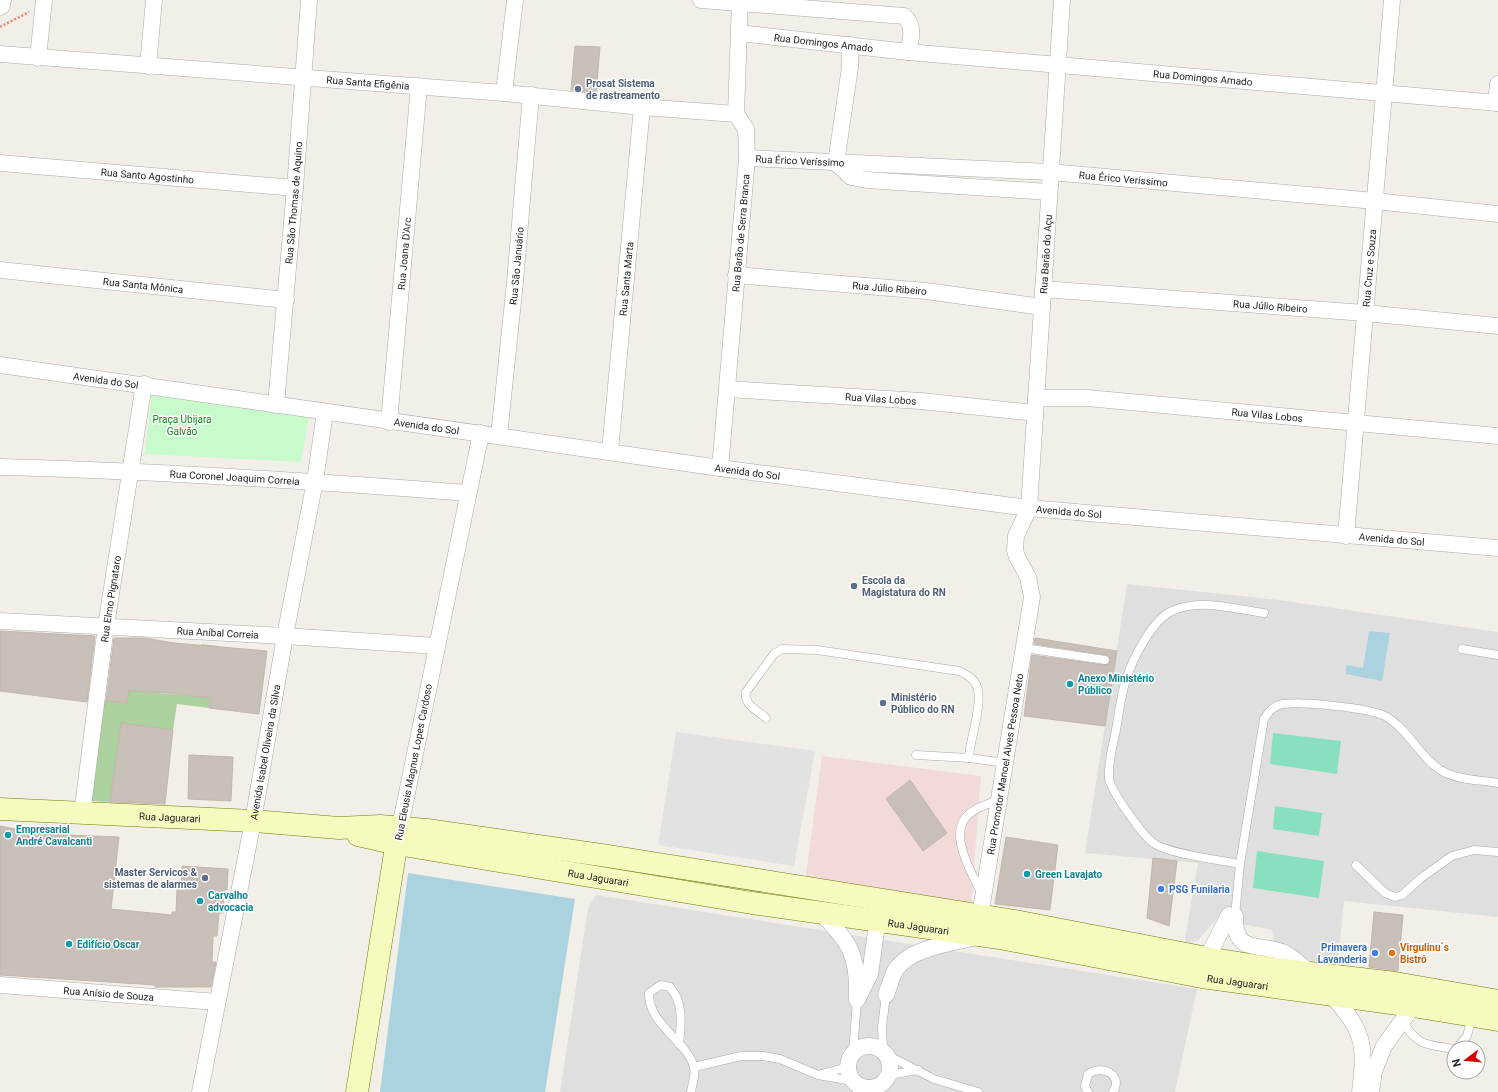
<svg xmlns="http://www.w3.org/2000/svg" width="1498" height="1092" font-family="Roboto,sans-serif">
<rect width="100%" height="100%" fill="#f2efe9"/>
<g fill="#e0dfdf">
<path d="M1127,584L1279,600L1498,632V917L1344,901L1337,968L1318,964L1274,943L1272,930L1217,919L1197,941L1184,945L1198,863L1085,853Z"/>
<path d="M596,895L1197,989L1175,1092H560L588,908Z"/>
</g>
<path fill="#f2dad9" d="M822,756L981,776L971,907L805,882Z"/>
<path fill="#add19e" d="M106,638H113L103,700L127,703L136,638L155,640L146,692L194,696L201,644L219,646L209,708L177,704L173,730L121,724L110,802L89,801Z"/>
<path fill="#c8facc" d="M152,390L310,412L301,462L145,454Z"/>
<g fill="#88e0be">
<path d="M1273,733L1341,741L1337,774L1270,764Z"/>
<path d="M1275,806L1322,813L1319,836L1273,829Z"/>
<path d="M1257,851L1324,861L1319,898L1253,888Z"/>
</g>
<path fill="#e2e2e2" d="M676,732L815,751L794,866L658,845Z"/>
<g fill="#aad3df">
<path d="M1369,631L1390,633L1382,681L1346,674V665L1363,668Z"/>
<path d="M408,873L575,899L545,1092H380Z"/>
</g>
<g fill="#c7bfb8" stroke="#c4b6ab">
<path d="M575,46L600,47L596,93L571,90Z"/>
<path d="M0,631L95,636L87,702L0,691Z"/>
<path d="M114,638H145L174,643L267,651L259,714L209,708L211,698L168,693L129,691L127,703L106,701Z"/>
<path d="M1035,638L1117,651L1105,726L1024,716L1032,655L1104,665L1109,664L1110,660L1106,655L1034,644Z"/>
<path d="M121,723L173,730L165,804L110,802Z"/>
<path d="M189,755L233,757L231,801L188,799Z"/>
<path d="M910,780L947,833L923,851L886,799Z"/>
<path d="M0,826L41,834L119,837L111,909L172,915V912H176L177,889H181L182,866L228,869L227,890H224L223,913H219L217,936H213L212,962H216L211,987H155V985L0,975Z"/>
<path d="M1006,837L1058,845L1050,910L995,904Z"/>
<path d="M1153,858L1177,861L1169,926L1147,918Z"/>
<path d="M1374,912L1403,915L1398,971L1369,967Z"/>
</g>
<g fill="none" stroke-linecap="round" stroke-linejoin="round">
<g stroke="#a9a9a9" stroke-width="9">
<g id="service">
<path d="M1024,648L1105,660"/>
<path d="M1462,649L1498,655"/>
<path d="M766,718C758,711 743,704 746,692L774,654L782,649L817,650L959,671C965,674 970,676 974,681C987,697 969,739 969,758L1006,763"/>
<path d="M916,755L969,758"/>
<path d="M1240,864C1220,860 1170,854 1155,844C1144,838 1110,790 1109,778C1108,762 1113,745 1116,730C1119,713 1121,693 1127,677C1133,658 1153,619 1172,611C1201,598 1235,609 1264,613"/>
<path d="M1356,865L1385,893L1395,897L1402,895L1421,878L1452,856L1474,850L1498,852"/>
<path d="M982,894C973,876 949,836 966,817C974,808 988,804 999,800"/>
<path d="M1235,916L1240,864L1264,719C1268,713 1271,708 1279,705C1294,700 1370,708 1385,716C1409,729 1421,760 1444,772C1459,780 1481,780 1498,783"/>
<path d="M1402,1021C1419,1047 1425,1044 1454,1049"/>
<path d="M679,1044C681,1025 684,1003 670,987L661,985L649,993C648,1024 687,1041 694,1067C696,1074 692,1085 691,1092"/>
<path d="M1457,1048L1467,1036L1472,1017"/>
<path d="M883,1050L882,1027L886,995"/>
<path d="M853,1053L857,1000"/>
<path d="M887,1055L934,1079L978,1092"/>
<path d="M694,1067L741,1056H763L780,1059L818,1075L853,1081"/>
<path d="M821,1074L848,1067"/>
<path d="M889,1075L918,1070"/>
<path d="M856,1083L857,1092"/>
<path d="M876,1092L880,1086"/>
<path d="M1088,1092L1085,1086L1088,1074C1102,1064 1124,1075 1113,1092"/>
</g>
</g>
<g stroke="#a9a9a9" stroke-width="17">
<g id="minor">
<path d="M701,0L904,16C915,25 911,40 908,52"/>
<path id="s1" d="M739,33L908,52L1498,103"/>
<path id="s2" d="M0,54L504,93L642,107L736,114"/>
<path d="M38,58L44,0"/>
<path d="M148,66L154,0"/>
<path d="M504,93L515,0"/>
<path d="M1496,103L1498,84"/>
<path id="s3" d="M747,158L1050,172L1375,201L1498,214"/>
<path id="s4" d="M0,163L295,188"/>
<path d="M836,163L851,177L867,180L1049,192"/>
<path d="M836,163L850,67V45"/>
<path id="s5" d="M0,270L286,300"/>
<path id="s6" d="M736,275L926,291L1042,307"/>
<path id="s7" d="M1043,289L1365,313L1498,326"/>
<path id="s8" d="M0,365L720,468L1029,508L1498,548"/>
<path id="s9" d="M727,389L921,401L1035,413"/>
<path id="s10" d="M1036,398H1087L1498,436"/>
<path id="s11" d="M276,405L295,188L309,0"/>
<path id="s12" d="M389,422L419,86"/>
<path id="s13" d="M499,436L515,282L531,95"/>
<path id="s14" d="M610,451L642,107"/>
<path id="s15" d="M0,467C156,471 312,481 468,493"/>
<path id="s16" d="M720,468L747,158L746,129L736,114L740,0"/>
<path id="s17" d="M1346,536L1392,0"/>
<path id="s18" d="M0,621L285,636L436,646"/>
<path id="s19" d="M82,814L106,626L144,384"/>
<path d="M400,827L481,433"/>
<path d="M822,914C850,942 858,956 857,996"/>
<path id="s20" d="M980,916L1032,597L1028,577L1017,557L1015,550L1016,536L1029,508L1062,0"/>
<path d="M1235,916C1234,954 1257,943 1282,952C1292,955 1302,967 1310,973"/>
<path d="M1207,958L1229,915"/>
<path id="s21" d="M0,985L217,1002"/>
<path d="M1330,994C1364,1029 1366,1045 1360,1092"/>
<path d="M886,995C889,987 892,976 896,969C912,947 951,944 975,937"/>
<path d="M857,1000L870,974L879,911"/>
<circle cx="869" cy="1067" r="21"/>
<path id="s22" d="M200,1092L253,821L285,636L315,481L325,412"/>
<path d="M1371,1092L1374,1071L1384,1046L1413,1006"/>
</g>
</g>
<g stroke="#a9a9a9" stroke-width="21">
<path id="tertiary" d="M0,5L1,0"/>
</g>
<g stroke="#707d05" stroke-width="23">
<g id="secondary">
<path id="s23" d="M0,809L253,821L339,828L380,826L427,830L601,855L1015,921L1207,958L1276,969L1395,983L1498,1001"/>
<path id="s24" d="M358,835L397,844L752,903L1000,938L1202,977L1413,1006L1498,1020"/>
<path d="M357,1092L399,828"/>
</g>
</g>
<path stroke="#fa8072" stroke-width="2.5" stroke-dasharray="2 2" stroke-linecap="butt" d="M0,27L29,12"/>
<use href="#service" stroke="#fff" stroke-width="8"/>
<use href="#minor" stroke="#fff" stroke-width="16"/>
<use href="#tertiary" stroke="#fff" stroke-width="20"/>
<use href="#secondary" stroke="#f7fabf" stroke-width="22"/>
</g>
<g fill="#5c6f8a" stroke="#fff" stroke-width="1.5">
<circle cx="578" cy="89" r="4"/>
<circle cx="854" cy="586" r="4"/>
<circle cx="883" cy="703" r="4"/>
<circle cx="205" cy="878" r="4"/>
</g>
<g fill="#0f9aa8" stroke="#fff" stroke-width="1.5">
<circle cx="1070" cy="684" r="4"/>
<circle cx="8" cy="835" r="4"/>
<circle cx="1027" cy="874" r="4"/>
<circle cx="200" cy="901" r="4"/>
<circle cx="69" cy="944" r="4"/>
</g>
<g fill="#3f7fe0" stroke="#fff" stroke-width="1.5">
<circle cx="1161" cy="889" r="4"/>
<circle cx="1375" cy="953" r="4"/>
</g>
<circle fill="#e8710a" stroke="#fff" stroke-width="1.5" cx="1392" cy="953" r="4"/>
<g text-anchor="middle" stroke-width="3" stroke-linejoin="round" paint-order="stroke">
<g font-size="10" fill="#222" stroke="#fff">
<text dy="4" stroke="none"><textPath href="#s1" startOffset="85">Rua Domingos Amado</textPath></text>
<text dy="4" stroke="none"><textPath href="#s1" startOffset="466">Rua Domingos Amado</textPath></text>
<text dy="4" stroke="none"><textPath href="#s2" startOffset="369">Rua Santa Efigênia</textPath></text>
<text dy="4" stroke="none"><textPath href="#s3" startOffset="53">Rua Érico Veríssimo</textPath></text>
<text dy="4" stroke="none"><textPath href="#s4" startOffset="148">Rua Santo Agostinho</textPath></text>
<text dy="4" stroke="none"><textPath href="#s3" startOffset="377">Rua Érico Veríssimo</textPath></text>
<text dy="4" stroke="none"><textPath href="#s11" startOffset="203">Rua São Thomas de Aquino</textPath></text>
<text dy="4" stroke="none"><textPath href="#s16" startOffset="236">Rua Barão de Serra Branca</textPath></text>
<text dy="4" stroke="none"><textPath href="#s12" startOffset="169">Rua Joana D'Arc</textPath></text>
<text dy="4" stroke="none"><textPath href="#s20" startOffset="673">Rua Barão do Açu</textPath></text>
<text dy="4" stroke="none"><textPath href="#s13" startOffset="171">Rua São Januário</textPath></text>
<text dy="4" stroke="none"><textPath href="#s17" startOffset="269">Rua Cruz e Souza</textPath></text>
<text dy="4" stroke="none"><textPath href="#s14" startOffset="173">Rua Santa Marta</textPath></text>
<text dy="4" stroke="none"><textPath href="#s5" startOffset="144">Rua Santa Mônica</textPath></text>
<text dy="4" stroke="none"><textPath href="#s6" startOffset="154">Rua Júlio Ribeiro</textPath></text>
<text dy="4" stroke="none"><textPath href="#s7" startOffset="228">Rua Júlio Ribeiro</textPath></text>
<text dy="4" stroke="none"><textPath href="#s8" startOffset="107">Avenida do Sol</textPath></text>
<text dy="4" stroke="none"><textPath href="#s9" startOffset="154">Rua Vilas Lobos</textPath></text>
<text dy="4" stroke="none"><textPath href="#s10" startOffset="232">Rua Vilas Lobos</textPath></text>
<text dy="4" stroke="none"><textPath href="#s8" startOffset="431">Avenida do Sol</textPath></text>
<text dy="4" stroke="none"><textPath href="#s8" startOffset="755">Avenida do Sol</textPath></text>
<text dy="4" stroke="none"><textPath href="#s15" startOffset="235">Rua Coronel Joaquim Correia</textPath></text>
<text dy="4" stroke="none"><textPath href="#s8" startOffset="1079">Avenida do Sol</textPath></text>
<text dy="4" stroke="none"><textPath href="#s8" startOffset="1403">Avenida do Sol</textPath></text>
<text dy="4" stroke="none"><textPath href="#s19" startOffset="217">Rua Elmo Pignataro</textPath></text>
<text dy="4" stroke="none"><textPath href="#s18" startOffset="218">Rua Aníbal Correia</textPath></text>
<text dy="4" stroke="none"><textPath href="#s22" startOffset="346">Avenida Isabel Oliveira da Silva</textPath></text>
<text transform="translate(413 762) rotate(-79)" y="4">Rua Eleusis Magnus Lopes Cardoso</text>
<text dy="4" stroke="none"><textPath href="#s20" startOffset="154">Rua Promotor Manoel Alves Pessoa Neto</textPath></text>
<text dy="4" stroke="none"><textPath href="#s23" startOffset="170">Rua Jaguarari</textPath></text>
<text dy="4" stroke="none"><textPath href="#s24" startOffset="244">Rua Jaguarari</textPath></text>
<text dy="4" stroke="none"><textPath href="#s24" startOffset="568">Rua Jaguarari</textPath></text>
<text dy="4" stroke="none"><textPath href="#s24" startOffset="892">Rua Jaguarari</textPath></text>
<text dy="4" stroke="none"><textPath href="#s21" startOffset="109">Rua Anísio de Souza</textPath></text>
</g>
<g font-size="10" font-weight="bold" fill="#4e5e75" stroke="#fff" text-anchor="start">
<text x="586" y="87">Prosat Sistema<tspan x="586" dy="12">de rastreamento</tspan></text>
<text x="862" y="584">Escola da<tspan x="862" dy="12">Magistatura do RN</tspan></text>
<text x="891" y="701">Ministério<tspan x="891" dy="12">Público do RN</tspan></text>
<text x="197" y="876" text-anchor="end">Master Servicos &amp;<tspan x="197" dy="12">sistemas de alarmes</tspan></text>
</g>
<g font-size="10" fill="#0c8416" stroke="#fff">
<text x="182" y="423">Praça Ubijara<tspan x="182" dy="12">Galvão</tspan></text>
</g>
<g font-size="10" font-weight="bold" fill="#0d838f" stroke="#fff" text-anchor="start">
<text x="1078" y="682">Anexo Ministério<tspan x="1078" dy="12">Público</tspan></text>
<text x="16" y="833">Empresarial<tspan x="16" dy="12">André Cavalcanti</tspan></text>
<text x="1035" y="878">Green Lavajato</text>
<text x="208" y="899">Carvalho<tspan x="208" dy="12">advocacia</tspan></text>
<text x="77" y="948">Edifício Oscar</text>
</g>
<g font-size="10" font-weight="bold" fill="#366cbe" stroke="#fff" text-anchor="start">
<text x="1169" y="893">PSG Funilaria</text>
<text x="1367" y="951" text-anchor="end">Primavera<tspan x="1367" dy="12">Lavanderia</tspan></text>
</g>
<g font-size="10" font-weight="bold" fill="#c56008" stroke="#fff" text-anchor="start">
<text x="1400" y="951">Virgulinu´s<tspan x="1400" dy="12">Bistrô</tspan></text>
</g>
</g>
<g transform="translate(1466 1060) rotate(254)"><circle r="19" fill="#ffffff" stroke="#a7a7a7"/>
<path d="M0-3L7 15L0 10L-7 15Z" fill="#d40000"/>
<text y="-6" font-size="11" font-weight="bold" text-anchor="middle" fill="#222222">N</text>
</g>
</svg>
